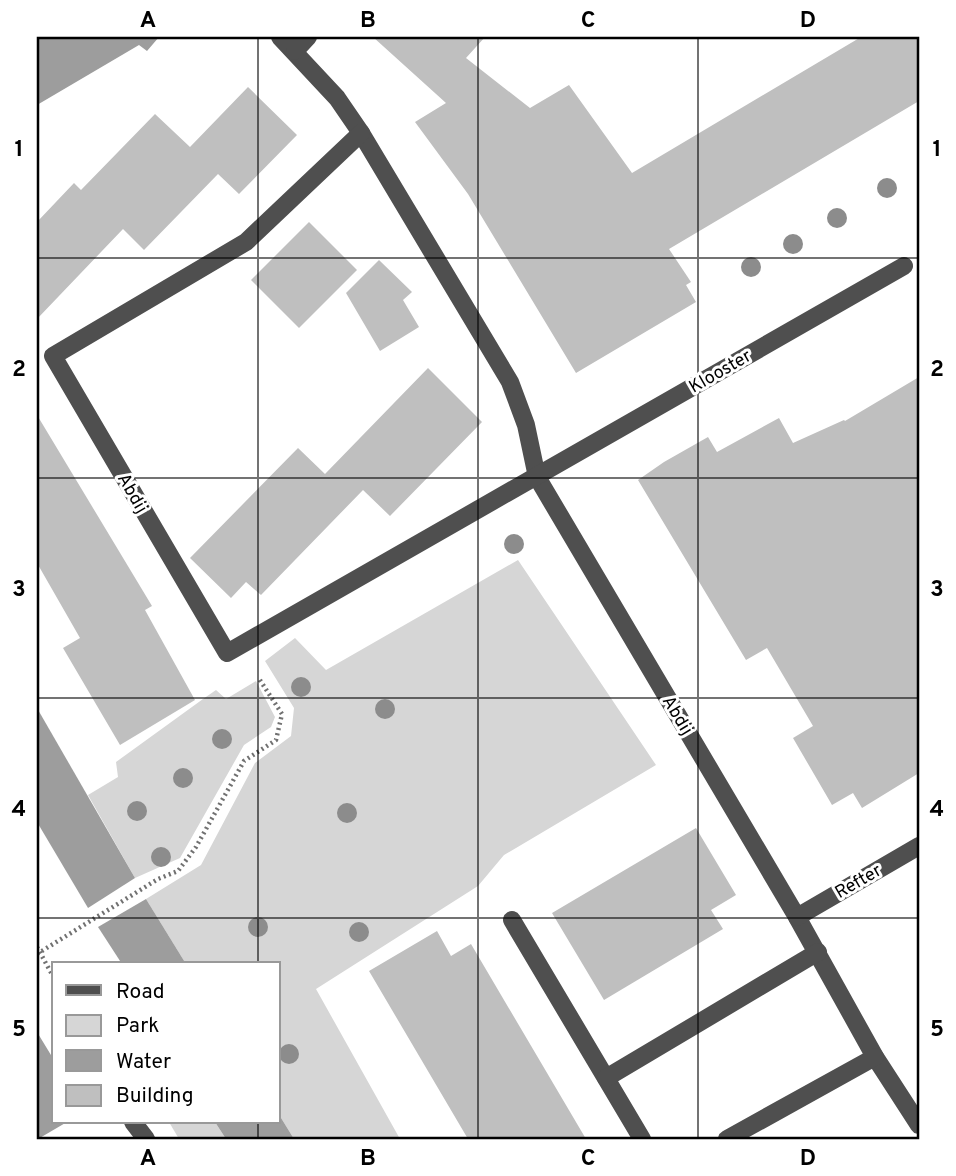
<svg xmlns="http://www.w3.org/2000/svg" width="956" height="1176" font-family="Overpass,sans-serif">
<rect width="100%" height="100%" fill="#fff"/>
<g fill="#d6d6d6">
<path d="M518,560L656,765L504,855L478,886L316,989L400,1139H294L278,1113V964H186L146,899L201,865L255,763L291,736L294,708L265,661L295,638L326,670Z"/>
<path d="M256,681L275,717L271,727L244,745L180,858L135,878L88,795L118,777L116,762L203,699L216,690L226,699Z"/>
<path d="M169,1122H215L226,1139H179Z"/>
</g>
<g fill="#9d9d9d">
<path d="M37,37H159L147,51L139,45L37,105Z"/>
<path d="M37,708L135,878L88,908L37,822Z"/>
<path d="M146,899L186,964H122L98,927Z"/>
<path d="M37,1032L54,1060V1122H67L38,1139Z"/>
<path d="M278,1113L294,1139H226L215,1122H278Z"/>
</g>
<g fill="#bfbfbf">
<path d="M373,37H485L466,58L530,108L569,85L632,173L861,37H919V101L669,249L691,282L686,285L696,302L576,373L468,194L415,122L446,103Z"/>
<path d="M248,87L297,135L239,194L218,174L144,250L123,229L37,319V222L74,183L81,190L155,114L190,147Z"/>
<path d="M309,222L357,270L299,328L251,280Z"/>
<path d="M379,260L412,292L403,300L419,327L380,351L346,293Z"/>
<path d="M428,368L482,422L390,516L363,490L261,595L246,582L231,598L190,558L298,448L325,474Z"/>
<path d="M919,377V773L862,808L853,793L832,805L793,738L813,726L767,648L746,660L638,480L664,462L708,437L717,452L779,418L793,443L844,420L845,421Z"/>
<path d="M37,415L152,606L145,610L195,700L120,745L63,648L80,638L37,563Z"/>
<path d="M696,828L736,895L711,910L723,929L604,1000L552,913Z"/>
<path d="M437,931L451,956L471,944L586,1139H468L369,971Z"/>
</g>
<g fill="none" stroke-linecap="round" stroke-linejoin="round">
<g stroke="#717171" stroke-width="4.5" stroke-dasharray="2 3.5" stroke-linecap="butt">
<path d="M37,947L54,978"/>
<path d="M37,954L158,879L178,871L196,847L244,761L276,740L282,714L258,677"/>
</g>
<g stroke="#4f4f4f" stroke-width="18">
<path d="M280,37L337,98L361,133L510,382L526,425L537,477L797,917L875,1057L919,1125"/>
<path d="M295,51L308,37"/>
<path d="M361,133L246,242L53,356L227,653L904,266"/>
<path d="M797,917L919,846"/>
<path d="M512,920L642,1139"/>
<path d="M606,1078L818,952"/>
<path d="M133,1122L146,1139"/>
<path d="M727,1139L875,1057"/>
</g>
</g>
<g fill="#8c8c8c">
<circle cx="887" cy="188" r="10"/>
<circle cx="837" cy="218" r="10"/>
<circle cx="793" cy="244" r="10"/>
<circle cx="751" cy="267" r="10"/>
<circle cx="514" cy="544" r="10"/>
<circle cx="301" cy="687" r="10"/>
<circle cx="385" cy="709" r="10"/>
<circle cx="222" cy="739" r="10"/>
<circle cx="183" cy="778" r="10"/>
<circle cx="137" cy="811" r="10"/>
<circle cx="347" cy="813" r="10"/>
<circle cx="161" cy="857" r="10"/>
<circle cx="258" cy="927" r="10"/>
<circle cx="359" cy="932" r="10"/>
<circle cx="289" cy="1054" r="10"/>
</g>
<path fill="none" stroke="#000" stroke-width="2" stroke-opacity="0.55" d="M258,37V964M478,37V1139M698,37V1139M37,258H919M37,478H919M37,698H919M37,918H919M258,1122V1139"/>
<g text-anchor="middle" stroke-width="6" stroke-linejoin="round" paint-order="stroke">
<g font-size="18" fill="#000" stroke="#fff">
<text transform="translate(720 371) rotate(-30)" y="6">Klooster</text>
<text transform="translate(133 493) rotate(60)" y="6">Abdij</text>
<text transform="translate(678 715) rotate(59)" y="6">Abdij</text>
<text transform="translate(858 881) rotate(-30)" y="6">Refter</text>
</g>
</g>
<rect width="956" height="1176" fill="none" stroke="#ffffff" stroke-width="77"/>
<rect x="52" y="962" width="228" height="161" fill="#ffffff" stroke="#999999" stroke-width="2"/>
<rect x="66" y="985" width="35" height="10" fill="#4f4f4f" stroke="#999999" stroke-width="2"/>
<text x="116" y="998" font-size="21" fill="#000000">Road</text>
<rect x="66" y="1015" width="35" height="21" fill="#d6d6d6" stroke="#999999" stroke-width="2"/>
<text x="116" y="1032" font-size="21" fill="#000000">Park</text>
<rect x="66" y="1050" width="35" height="21" fill="#9d9d9d" stroke="#999999" stroke-width="2"/>
<text x="116" y="1068" font-size="21" fill="#000000">Water</text>
<rect x="66" y="1085" width="35" height="21" fill="#bfbfbf" stroke="#999999" stroke-width="2"/>
<text x="116" y="1102" font-size="21" fill="#000000">Building</text>
<rect x="38" y="38" width="880" height="1100" fill="none" stroke="#000" stroke-width="2.5"/>
<g font-size="23" text-anchor="middle" font-weight="bold" fill="#000">
<text x="148" y="27">A</text>
<text x="368" y="27">B</text>
<text x="588" y="27">C</text>
<text x="808" y="27">D</text>
<text x="19" y="156">1</text>
<text x="937" y="156">1</text>
<text x="19" y="376">2</text>
<text x="937" y="376">2</text>
<text x="19" y="596">3</text>
<text x="937" y="596">3</text>
<text x="19" y="816">4</text>
<text x="937" y="816">4</text>
<text x="19" y="1036">5</text>
<text x="937" y="1036">5</text>
<text x="148" y="1165">A</text>
<text x="368" y="1165">B</text>
<text x="588" y="1165">C</text>
<text x="808" y="1165">D</text>
</g>
</svg>
